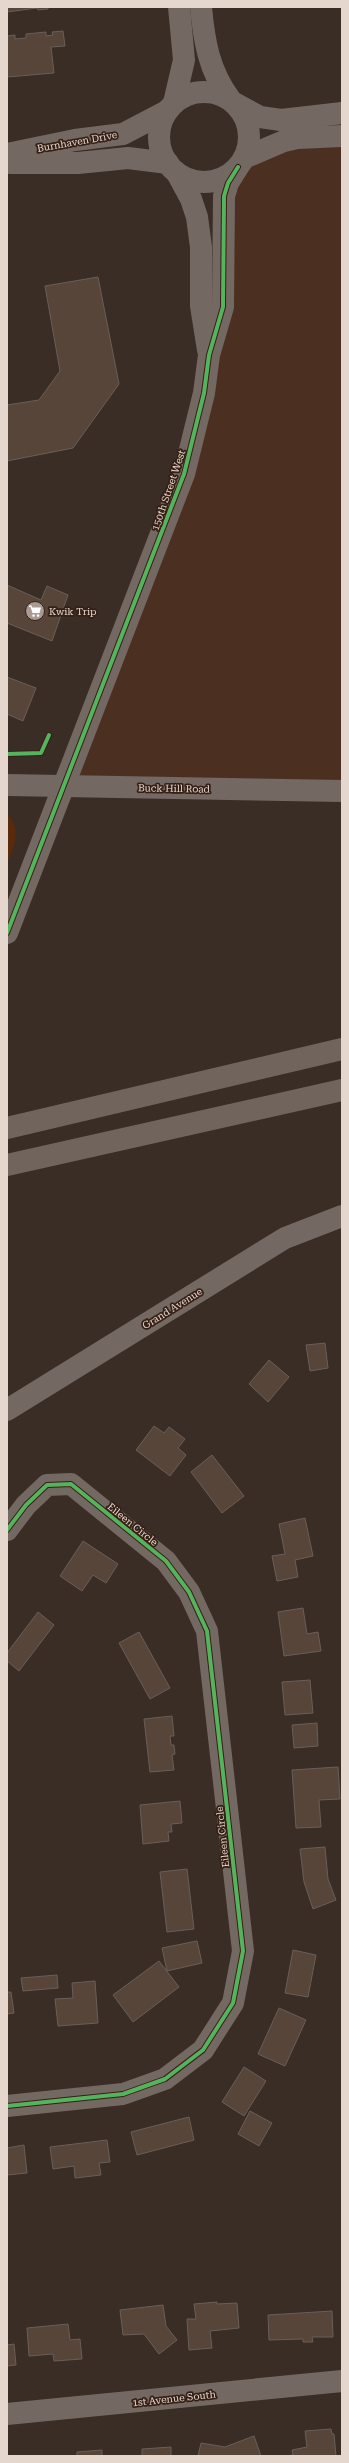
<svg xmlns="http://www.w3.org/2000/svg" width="349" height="2463" font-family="'Roboto Serif',serif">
<rect width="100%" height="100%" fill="#392d26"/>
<path fill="#4b3022" d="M342,136V791L64,785L204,393L223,214L244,158Z"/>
<path fill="#592a0c" d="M7,814C23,830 14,846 7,864Z"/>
<g fill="#58453a" stroke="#695e59">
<path d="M7,7H48V9L38,10L37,8L7,12Z"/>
<path d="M63,31L65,46L51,47L54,73L7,77V36L15,35V39L26,38V34L46,32V36L53,35L52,32Z"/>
<path d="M98,277L119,384L73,448L7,461V405L39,400L60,371L45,286Z"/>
<path d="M7,585L41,600L47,586L68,595L52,641L7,623Z"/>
<path d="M7,677L36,688L23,721L7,714Z"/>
<path d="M325,1343L328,1368L310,1371L306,1345Z"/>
<path d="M269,1360L289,1377L268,1402L249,1384Z"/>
<path d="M154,1426L164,1433L169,1427L185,1439L178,1448L186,1455L170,1476L136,1450Z"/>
<path d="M212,1455L244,1496L222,1513L191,1472Z"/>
<path d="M305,1518L313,1556L295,1560L298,1577L277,1581L272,1556L285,1554L279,1524Z"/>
<path d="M83,1541L118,1564L106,1583L93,1575L82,1591L60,1576Z"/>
<path d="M303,1608L307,1634L318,1632L321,1651L284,1656L278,1612Z"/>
<path d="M38,1612L54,1625L19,1671L7,1661V1653Z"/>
<path d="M139,1632L170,1688L150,1699L119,1643Z"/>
<path d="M310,1680L313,1713L285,1715L282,1682Z"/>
<path d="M172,1716L174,1736H170L171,1745H174L175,1754L172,1755L174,1770L150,1772L144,1719Z"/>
<path d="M317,1723L318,1746L294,1748L292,1725Z"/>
<path d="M338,1767L340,1799L319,1800L321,1827L296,1828L292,1770Z"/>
<path d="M180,1801L182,1823L171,1824L172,1832H168L169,1841L143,1844L140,1805Z"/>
<path d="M325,1847L328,1879L336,1900L313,1909L304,1882L300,1849Z"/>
<path d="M187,1869L194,1929L167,1932L160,1872Z"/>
<path d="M197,1941L202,1963L167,1971L162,1948Z"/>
<path d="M293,1950L316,1955L308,1997L285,1993Z"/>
<path d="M159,1961L179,1987L133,2022L113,1995Z"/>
<path d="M57,1975L58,1988L23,1991L21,1978Z"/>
<path d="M95,1981L98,2023L58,2026L55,1999L73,1998L72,1983Z"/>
<path d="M7,1992H11L14,2013L7,2014Z"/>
<path d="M279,2008L306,2020L285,2066L258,2054Z"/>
<path d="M244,2067L266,2081L244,2116L222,2102Z"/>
<path d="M250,2111L272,2123L259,2146L238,2134Z"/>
<path d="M189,2117L194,2140L137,2155L131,2132Z"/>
<path d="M107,2140L110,2162L99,2163L101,2175L75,2178L74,2166L53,2169L50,2147Z"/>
<path d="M24,2145L27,2173L7,2175V2148Z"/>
<path d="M217,2302V2304L237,2303L239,2328L210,2331L212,2348L189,2350L187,2319H196L194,2304Z"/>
<path d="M163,2305L166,2326L177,2340L159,2354L144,2334L123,2335L120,2310Z"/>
<path d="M332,2311L333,2337H312L313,2342H303V2339L269,2340L268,2315Z"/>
<path d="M68,2324L70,2340L80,2339L82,2359L54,2361L53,2354L29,2356L27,2328Z"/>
<path d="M14,2344L16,2365L7,2366V2345Z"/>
<path d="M331,2429L332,2434H334L336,2456H284L293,2455L292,2450L307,2447L305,2431Z"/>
<path d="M254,2436L261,2456H198L201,2443L225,2447Z"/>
<path d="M171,2447V2456H142V2449Z"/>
<path d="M102,2450V2456H77V2452Z"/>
</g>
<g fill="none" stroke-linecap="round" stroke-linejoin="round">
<g stroke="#736862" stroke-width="22">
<path d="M201,7C204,41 209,71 230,99"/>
<circle cx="204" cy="137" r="45"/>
<path d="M174,103L184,60L179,7"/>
<path d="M236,104L260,117L281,120L342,113"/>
<path d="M7,154L75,140L123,134L167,111"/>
<path d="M244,158L284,141L297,138L342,136"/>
<path d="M10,163H78L128,158L168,163"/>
<path d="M177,173L191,199L197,217L201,247V306L208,350"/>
<path d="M7,785L342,791"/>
<path d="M7,933L184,474L204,393L209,355L223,307L224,196L228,183L238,167"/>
<path d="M7,1410L285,1238L342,1216"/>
<path d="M7,1530L26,1505L47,1485L71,1484L166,1561L189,1592L207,1631L243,1951L233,2003L203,2050L165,2079L123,2094L7,2106"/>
<path d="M7,2414L342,2381"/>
</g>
<g stroke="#71645d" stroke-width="22">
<path d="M7,1128L342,1049"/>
<path d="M7,1165L342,1090"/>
</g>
<g stroke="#362015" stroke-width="6">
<g id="cycleway">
<path d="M7,754L41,753L49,735"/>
<path d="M7,933L184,474L204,393L209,355L223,307L224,196L228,183L238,167"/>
<path d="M7,1530L26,1505L47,1485L71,1484L166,1561L189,1592L207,1631L243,1951L233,2003L203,2050L165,2079L123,2094L7,2106"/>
</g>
</g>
<use href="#cycleway" stroke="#56b35d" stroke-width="4"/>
</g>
<defs>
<g id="supermarket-disc" transform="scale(1)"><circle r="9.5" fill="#a99b93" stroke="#362015"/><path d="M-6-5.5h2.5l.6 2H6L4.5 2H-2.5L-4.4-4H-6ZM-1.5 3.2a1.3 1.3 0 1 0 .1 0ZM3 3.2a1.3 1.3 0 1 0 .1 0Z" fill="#fff"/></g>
</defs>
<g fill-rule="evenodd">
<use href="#supermarket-disc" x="35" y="611"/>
</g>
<g text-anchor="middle" stroke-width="3.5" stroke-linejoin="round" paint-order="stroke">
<g font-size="10" fill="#e5d6ce" stroke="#362015">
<text transform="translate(77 141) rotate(-10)" y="4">Burnhaven Drive</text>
<text transform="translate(168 490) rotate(-71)" y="4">150th Street West</text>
<text transform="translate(174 788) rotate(1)" y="4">Buck Hill Road</text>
<text transform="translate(172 1308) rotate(-32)" y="4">Grand Avenue</text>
<text transform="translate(133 1524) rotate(39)" y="4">Eileen Circle</text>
<text transform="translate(222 1837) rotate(-96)" y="4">Eileen Circle</text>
<text transform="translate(174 2398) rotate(-6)" y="4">1st Avenue South</text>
</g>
<g font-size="10" fill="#e5d6ce" stroke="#362015" text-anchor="start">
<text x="49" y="615">Kwik Trip</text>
</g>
</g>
<rect width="349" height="2463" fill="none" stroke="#e5d6ce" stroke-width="16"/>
</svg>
